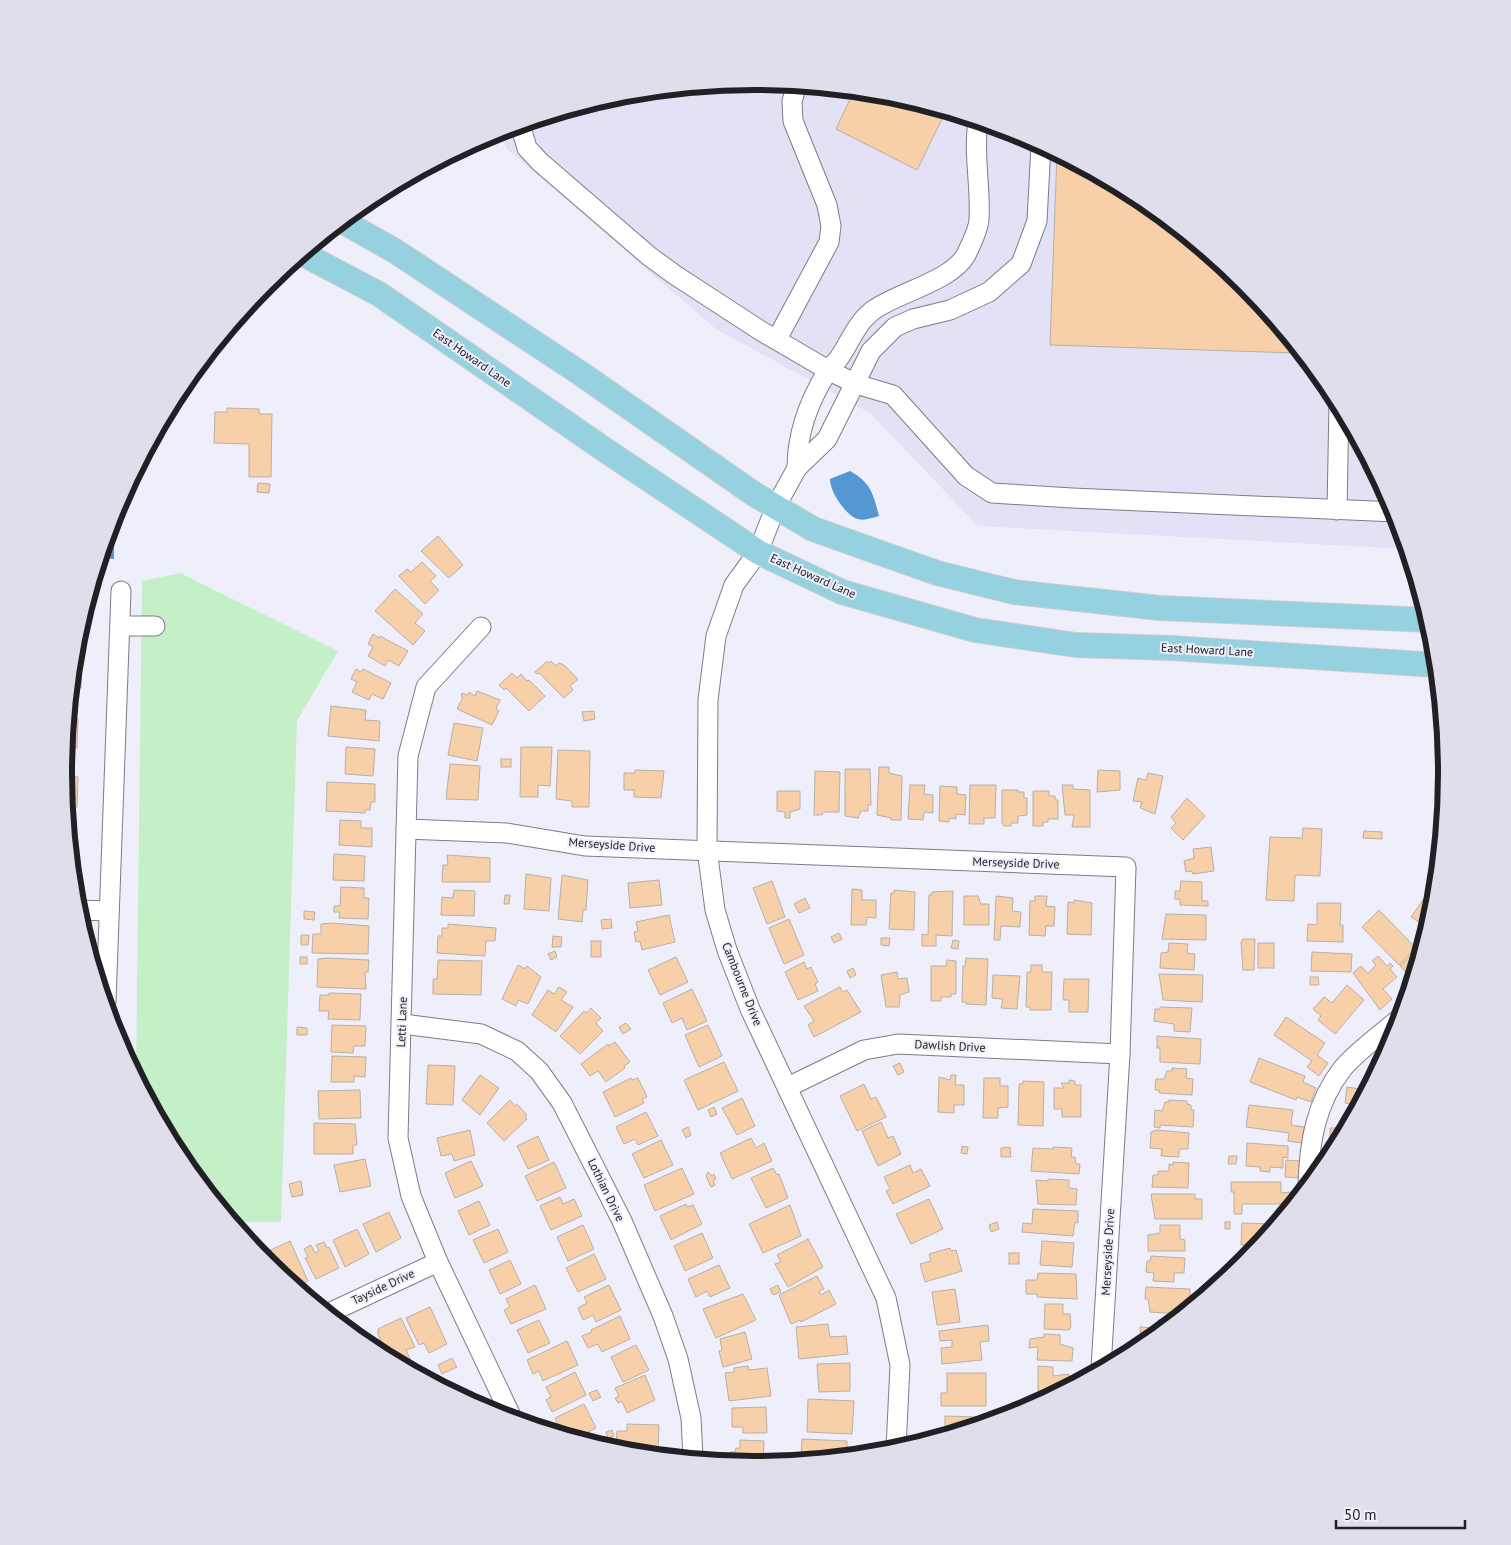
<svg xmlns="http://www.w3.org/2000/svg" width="1511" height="1545" font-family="'PT Sans',sans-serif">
<rect width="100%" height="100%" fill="#efeffb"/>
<path fill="#e2e1f5" d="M756,81L891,94L1020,134L1140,197L1245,284L1331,388L1395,508L1407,549L978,526L870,413L716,329L507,149L499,131L621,94Z"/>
<path fill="#c5f0c7" d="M180,573L338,651L297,721L281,1222H234L180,1157L136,1074L142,581Z"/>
<g fill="#5497d3">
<path d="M850,471C871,483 873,493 879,516C871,518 863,522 855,518C844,512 830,492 830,479Z"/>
<path d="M114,516V559L101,558Z"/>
</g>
<g fill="#f7d0a9" stroke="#b9afa6">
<path d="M854,91L891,94L946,111L917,170L836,129Z"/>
<path d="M1057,153L1140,197L1245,284L1296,346V353L1050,345Z"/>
<path d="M227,408L259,409V414H272L271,477H249V444L214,443L215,412H227Z"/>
<path d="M258,483L270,484L269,493L257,492Z"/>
<path d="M438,536L463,565L449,578L421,551Z"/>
<path d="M422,562L436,576L430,581L439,590L425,604L399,576L407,569L411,572Z"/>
<path d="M395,589L423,614L415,623L425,631L413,645L375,611Z"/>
<path d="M373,634L379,638L380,636L408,651L399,666L388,660L385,666L368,656L373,647L368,644Z"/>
<path d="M75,657H82L81,688H72Z"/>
<path d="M547,661L549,663L551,661L556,666L559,663L564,665L578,679L570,686L573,690L564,698L539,673L537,674L535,672Z"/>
<path d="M356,669L361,672L363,669L391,683L383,699L372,694L369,700L352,692L357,682L351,679Z"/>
<path d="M512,673L517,678L521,674L527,681L529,680L545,696L529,711L506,688L504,690L499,685Z"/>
<path d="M477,691L500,700L496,709L499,711L492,725L457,709L463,697L461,696L462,693L468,695L469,692L475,696Z"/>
<path d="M331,706L366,710L365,720L380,721L379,741L328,736Z"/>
<path d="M594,711L595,719L584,721L582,712Z"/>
<path d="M69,717L78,719L77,748H66Z"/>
<path d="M454,723L483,728L477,761L448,755Z"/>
<path d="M346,747L375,749L373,776L345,774Z"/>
<path d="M521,747H552L550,786L538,785V797H520Z"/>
<path d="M558,750L590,751L589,807H572V801L556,799Z"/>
<rect x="501" y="759" width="10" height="8"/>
<path d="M450,764L480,766L478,800L446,799Z"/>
<path d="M879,767H889V773L902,776L901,820H891V818L877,815Z"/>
<path d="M845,769H870L871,805H868V811H861L858,818L845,816Z"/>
<path d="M635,770L664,771L661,798L634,797V790H624V773H635Z"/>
<path d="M1098,770L1120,771V790L1097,792Z"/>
<path d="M815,771L840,772L839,812H823L822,815H814Z"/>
<path d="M1148,773L1163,776L1155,814L1140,808L1142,802L1133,801L1138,778L1146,780Z"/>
<path d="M64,776L78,777L77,807H67Z"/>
<path d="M327,782L375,784V802H371L370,810H365V813L326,811Z"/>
<path d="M910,785H925L924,794L933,795V813L924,812L923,820L908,819Z"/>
<path d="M970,785H996L995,818H984V824H969Z"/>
<path d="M1062,785H1073V789L1090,790V827H1072L1074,815H1065Z"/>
<path d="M940,786L957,787V794L966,795L965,815L956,814V819L949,818V822L939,821Z"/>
<path d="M1002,790H1018V792H1024V798H1027V815L1018,816V823H1011V826H1004L1002,823Z"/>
<path d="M777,791H800V809L790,812V818H785V812L777,811Z"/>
<path d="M1033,791H1049V796H1055V800H1058V819H1048V822H1043V826H1033Z"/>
<path d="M1187,798L1205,816L1183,840L1171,828L1176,823L1171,817Z"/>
<path d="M340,820L361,821V828H372V847L339,845Z"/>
<path d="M1303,828L1322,829L1320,876L1295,875L1294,901L1266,900L1270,837L1302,838Z"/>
<path d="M1364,831L1382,832V839L1363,838Z"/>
<path d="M1211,847L1214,871L1193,874L1192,871L1186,872L1184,861L1194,858L1193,849Z"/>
<path d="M334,854L365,856L364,881L333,880Z"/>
<path d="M447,855L490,858V882H442L443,865H448Z"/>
<path d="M526,874L551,878L549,911L524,909Z"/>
<path d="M562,875L588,880L586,910H583L582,922L558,919Z"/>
<path d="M659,880L662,905L630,908L628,883Z"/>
<path d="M1437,880L1434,908L1428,928L1411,917Z"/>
<path d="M772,881L785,917L767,924L753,888Z"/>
<path d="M1181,881L1202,882V901H1208V906L1180,905V899H1175V891H1180Z"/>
<path d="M341,887L364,888V898H369L368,919L339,918L340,912H334V906H340Z"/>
<path d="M852,889L862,890V900H876V918L867,917L866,925H851Z"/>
<path d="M454,890L475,891L474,916L441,915L442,897L453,898Z"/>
<path d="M894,890L915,892L914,930L889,929L891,893H894Z"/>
<path d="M953,891L952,936L936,935V946H922V934L928,935L929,895H932V892Z"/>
<path d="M505,895H510L509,904H504Z"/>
<path d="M964,896H978L981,904H989V925H964Z"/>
<path d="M996,896L1013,898L1012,911L1021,912L1020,927L1001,926L1000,940H994Z"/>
<path d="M1035,896H1047L1046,906L1055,907L1054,926H1046L1045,936L1029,935L1030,901H1035Z"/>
<path d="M805,898L810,908L799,913L794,904Z"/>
<path d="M1074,900L1092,903L1091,935L1067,934L1068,902L1074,903Z"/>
<path d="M1317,903H1341L1340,925H1343V942L1307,941L1308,924L1317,925Z"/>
<path d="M1379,910L1416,948L1399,965L1362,927Z"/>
<path d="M304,911L315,912L314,920L304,919Z"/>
<path d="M1166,914L1206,915V940L1162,939Z"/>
<path d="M669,915L675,942L642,950L640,941L636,942L634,932L638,931L636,922Z"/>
<path d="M611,919L612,928L602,929L601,920Z"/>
<path d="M789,919L804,955L784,964L769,928Z"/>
<path d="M332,923L369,926L368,954L312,953L313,934H321V924Z"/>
<path d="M448,924L496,928L495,941H486L485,956L437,953L438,936H442V928H448Z"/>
<path d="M839,933L842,939L834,943L831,937Z"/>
<path d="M301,935H309L308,945H301Z"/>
<path d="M553,936L562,937L561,947H552Z"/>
<path d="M881,938H890L889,946L881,945Z"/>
<path d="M1243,939H1255L1254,970H1243L1241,942Z"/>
<path d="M953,940L959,941L958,949L951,948Z"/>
<rect x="591" y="941" width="10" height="16"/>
<path d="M1169,943L1188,944L1187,953L1195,954L1194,970L1160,968L1161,953L1168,952Z"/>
<rect x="1258" y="943" width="16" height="25"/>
<path d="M555,951L557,957L551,960L548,954Z"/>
<path d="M1312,952L1352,954L1351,972L1311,971Z"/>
<path d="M1412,954L1418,960L1412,979L1400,966Z"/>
<path d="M1378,956L1387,966L1390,963L1393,966L1390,969L1397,977L1383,989L1392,999L1380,1010L1353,973L1361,966L1368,973L1376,965L1372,961Z"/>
<rect x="300" y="957" width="7" height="7"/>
<path d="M676,957L688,982L660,995L648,970Z"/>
<path d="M328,958L369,960L368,972H365L366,989L317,987L318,959Z"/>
<path d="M966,958L988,959L986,1005L966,1004V1002H962L963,966H965Z"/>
<path d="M438,960L482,961L481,995L433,994V979H437Z"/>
<path d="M947,960L956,961V994H951V997H941V1001H931V966H946Z"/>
<path d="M804,962L807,969L811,967L818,982L815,984L818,991L798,1000L785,972Z"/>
<path d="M518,965L525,969L527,966L541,977L528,1004L518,1000L516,1006L502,999Z"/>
<path d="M1031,965H1042V972H1052L1051,1010H1030V1007H1026L1027,972H1031Z"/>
<path d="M853,968L856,975L850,978L847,971Z"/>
<path d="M897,972L898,979L907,978L909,992L900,995L899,1007H886L881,975Z"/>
<path d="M1159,974L1203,975L1202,1002L1163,1000Z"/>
<path d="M993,975L1020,976L1017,1009L1001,1008L1003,999L992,998Z"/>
<path d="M1310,977H1318L1319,985H1310Z"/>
<path d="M1064,979H1089L1088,1012H1069V1000H1063Z"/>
<path d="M1347,985L1364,1000L1335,1034L1318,1020L1321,1016L1313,1009L1324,997L1332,1003Z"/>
<path d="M559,987L567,992L561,1000L573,1007L556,1032L532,1015L548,990L554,994Z"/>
<path d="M840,987L843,992L847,990L861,1012L814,1037L808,1025L814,1021L804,1006Z"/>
<path d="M692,989L707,1021L687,1030L682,1018L672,1023L663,1003Z"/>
<path d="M329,993L361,994L360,1020L328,1019L329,1011H319L320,995H329Z"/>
<path d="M1160,1007L1192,1008L1190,1032L1174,1031V1024L1154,1021L1155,1009H1160Z"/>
<path d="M591,1008L601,1018L596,1023L603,1031L580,1054L560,1036L584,1011L586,1013Z"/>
<path d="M1286,1017L1325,1043L1317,1055L1328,1063L1319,1076L1307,1067L1312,1061L1274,1035Z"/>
<path d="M626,1023L631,1029L623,1034L619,1027Z"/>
<path d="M332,1025L366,1026L365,1046H354L353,1053L331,1052Z"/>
<path d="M708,1025L722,1056L699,1067L685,1035Z"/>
<path d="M297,1027L307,1028V1035H297Z"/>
<path d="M1157,1036L1201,1039L1200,1064L1160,1062V1048H1157Z"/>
<path d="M615,1042L630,1062L624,1066L625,1068L606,1082L598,1071L590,1076L581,1064L608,1044L609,1046Z"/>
<path d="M332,1056L366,1057L365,1077L354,1076V1082H331Z"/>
<path d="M1259,1058L1305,1076L1303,1082L1316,1088L1311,1102L1297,1097L1296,1100L1250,1082Z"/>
<path d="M724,1062L738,1091L698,1110L684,1080Z"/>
<path d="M900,1063L904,1072L898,1075L893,1066Z"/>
<path d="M428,1065L455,1066L453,1105L426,1104Z"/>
<path d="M1172,1068L1187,1069L1186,1078L1193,1079L1192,1095L1159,1093V1090H1155L1156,1079H1164L1167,1071H1172Z"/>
<path d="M480,1075L499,1088L480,1115L462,1100Z"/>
<path d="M951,1075H956L955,1085H964V1105H954V1113L938,1112L939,1077L950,1080Z"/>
<path d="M631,1078L632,1080L638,1078L647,1097L642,1099L644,1103L615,1117L603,1092Z"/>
<path d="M984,1078H1000V1086H1008V1107L998,1108V1118H983Z"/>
<path d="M1069,1080L1075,1081V1085H1081V1117H1062V1109H1054V1088H1064L1061,1083H1069Z"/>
<path d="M1023,1081L1044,1082L1043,1126L1018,1125L1019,1084H1023Z"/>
<path d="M864,1084L871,1099L876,1097L886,1117L857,1131L840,1096Z"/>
<path d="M1347,1087L1367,1090L1358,1105L1345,1103Z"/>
<path d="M360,1090L361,1118L319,1119L318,1091Z"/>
<path d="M742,1098L755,1126L737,1135L722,1108Z"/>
<path d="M510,1100L515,1106L517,1104L527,1115L525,1117L527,1119L504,1141L487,1123Z"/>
<path d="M1169,1100L1187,1101V1104L1191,1105V1110H1194L1193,1127L1160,1125V1128L1154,1127L1155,1110L1162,1111L1165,1102H1169Z"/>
<path d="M1249,1105L1293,1110L1291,1125L1304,1127L1302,1143L1288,1141L1289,1133L1246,1127Z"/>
<path d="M714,1107L717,1114L711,1117L708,1110Z"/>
<path d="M646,1112L658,1136L638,1145L635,1139L624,1144L616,1127Z"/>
<path d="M881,1122L888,1138L893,1136L901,1154L878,1166L862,1131Z"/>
<path d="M314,1123L355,1124L357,1145H353V1154H314Z"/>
<path d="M688,1127L691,1135L686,1138L682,1130Z"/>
<path d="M1330,1128H1346L1339,1142H1330Z"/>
<path d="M470,1130L475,1155L454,1161L452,1154L441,1156L437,1138Z"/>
<path d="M1157,1130L1189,1133L1188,1149H1179V1157L1161,1156L1162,1149L1150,1148L1151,1132Z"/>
<path d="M538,1136L549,1160L528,1169L517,1146Z"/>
<path d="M751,1138L756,1148L764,1143L772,1161L732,1179L720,1153Z"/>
<path d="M661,1140L673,1165L644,1178L632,1154Z"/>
<path d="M1247,1143L1288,1146V1158L1283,1157V1168L1270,1167V1172L1260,1171V1167L1246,1166Z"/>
<path d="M962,1146L968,1147L967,1154L961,1153Z"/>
<path d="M1010,1147L1011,1157H1001V1148Z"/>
<path d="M1053,1147L1072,1148L1071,1157H1075L1076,1164H1080L1079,1174L1031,1171L1033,1148L1053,1149Z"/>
<path d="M1229,1156H1237L1236,1164H1228Z"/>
<path d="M365,1159L371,1186L340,1192L334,1165Z"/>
<path d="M1286,1160L1301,1161L1300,1178L1285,1177Z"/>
<path d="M471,1161L483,1186L455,1198L445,1173Z"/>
<path d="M554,1162L566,1188L537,1201L525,1176Z"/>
<path d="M1173,1162L1189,1163L1188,1188L1152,1187L1153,1175H1158V1171H1169V1164L1173,1165Z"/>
<path d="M910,1165L913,1173L921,1169L930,1186L893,1204L886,1191L890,1189L884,1177Z"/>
<path d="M682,1168L694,1194L655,1211L644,1185Z"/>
<path d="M773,1168L777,1175L779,1174L788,1198L766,1208L751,1178Z"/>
<path d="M708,1172L712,1176L714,1174L716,1179L713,1180L715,1185L711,1187L706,1176Z"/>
<path d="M1048,1179L1069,1180V1188L1077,1189L1076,1205L1038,1204L1036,1180L1048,1181Z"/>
<path d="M301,1181L303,1195L292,1197L289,1184Z"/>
<path d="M1231,1182H1281V1193L1301,1191V1193L1288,1209H1285V1204H1242V1214H1234V1192H1231Z"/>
<path d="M1151,1194H1195V1199H1202V1219H1155Z"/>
<path d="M560,1197L563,1204L574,1199L582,1216L551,1230L540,1206Z"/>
<path d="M929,1199L943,1229L911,1244L896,1214Z"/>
<path d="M479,1201L490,1225L469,1235L458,1211Z"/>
<path d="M686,1204L687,1207L693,1205L702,1224L671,1240L660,1216Z"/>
<path d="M790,1205L801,1236L763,1253L749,1224Z"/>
<path d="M1033,1209L1078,1211V1223L1075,1222L1073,1236L1022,1232L1023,1223L1032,1224Z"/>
<path d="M389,1212L401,1238L376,1252L363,1224Z"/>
<path d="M997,1222L999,1229L991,1232L989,1225Z"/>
<rect x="1225" y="1222" width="5" height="7"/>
<path d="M1242,1223L1276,1224L1258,1246L1241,1245Z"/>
<path d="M583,1225L594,1249L568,1261L557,1237Z"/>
<path d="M1160,1225H1180V1239L1185,1240V1251H1148V1235L1160,1233Z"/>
<path d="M357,1229L369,1254L345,1267L333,1240Z"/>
<path d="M498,1229L508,1252L484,1263L473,1240Z"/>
<path d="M702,1233L713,1258L685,1271L674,1246Z"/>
<path d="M808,1239L823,1267L788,1287L775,1264L781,1262L777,1255Z"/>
<path d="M290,1241L308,1281L297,1287L266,1261L262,1254Z"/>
<path d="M1042,1241L1074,1243L1072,1267L1040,1265Z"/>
<path d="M324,1242L327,1248L329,1247L339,1268L316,1279L305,1258L308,1257L304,1249L311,1245L315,1253L319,1251L316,1245Z"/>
<path d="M950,1248L951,1251L956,1250L962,1271L925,1282L920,1264L931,1261L929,1254Z"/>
<rect x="1009" y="1253" width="10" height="11"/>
<path d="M594,1254L606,1279L578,1292L566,1268Z"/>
<path d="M1151,1256L1185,1258L1184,1273H1174V1282L1153,1281L1154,1273L1146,1272L1147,1261H1150Z"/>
<path d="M510,1260L521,1284L500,1294L489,1270Z"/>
<path d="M719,1265L730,1288L710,1297L707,1291L696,1297L688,1279Z"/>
<path d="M1038,1273L1076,1274L1077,1299L1037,1297V1294H1026V1280H1037Z"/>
<path d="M817,1276L824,1289L819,1291L821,1295L829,1290L836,1304L801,1322L800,1320L791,1324L779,1295Z"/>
<path d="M535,1285L546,1309L511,1324L504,1310L510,1307L506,1299Z"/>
<path d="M609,1285L621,1310L596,1322L593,1315L583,1320L578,1308L587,1303L584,1297Z"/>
<path d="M778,1285L781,1292L773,1295L770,1289Z"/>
<path d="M1146,1287L1190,1289V1298L1197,1301L1181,1314L1150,1312L1148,1299H1145Z"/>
<path d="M955,1289L960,1322L937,1325L932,1292Z"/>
<path d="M743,1294L756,1320L716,1338L703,1309Z"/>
<path d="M1045,1304H1063V1314H1070L1071,1327L1069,1330L1044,1329Z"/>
<path d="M430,1307L447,1344L429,1353L424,1343L419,1345L406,1318Z"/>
<path d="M620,1316L630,1339L602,1352L598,1344L588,1348L582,1336L592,1332L591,1330Z"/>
<path d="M401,1318L415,1347L406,1350L411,1361L403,1365L388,1357L377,1332L379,1331L378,1329Z"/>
<path d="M1163,1319H1174L1141,1345L1140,1327L1158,1328V1320Z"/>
<path d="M539,1320L550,1343L528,1353L517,1330Z"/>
<path d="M828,1324L830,1337L846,1336L848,1354L799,1359L796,1327Z"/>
<path d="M988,1325L989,1341L980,1342L982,1360L942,1364L941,1348L952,1347V1340L940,1341L939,1331Z"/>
<path d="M745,1332L752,1359L723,1367L719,1351L722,1350L720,1339Z"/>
<path d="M1044,1334L1060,1335V1344L1073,1348L1072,1361L1037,1360L1038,1347L1029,1348L1030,1339L1044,1337Z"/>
<path d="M362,1336L364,1342L374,1337L381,1353L371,1348L359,1338Z"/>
<path d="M567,1341L578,1365L543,1381L539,1371L533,1374L527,1360Z"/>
<path d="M636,1345L649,1370L623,1382L611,1357Z"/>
<path d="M452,1358L457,1367L442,1374L438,1365Z"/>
<path d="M850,1363V1391L819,1392L817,1364Z"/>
<path d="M748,1366L749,1370L767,1368L771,1396L729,1401L725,1373L734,1372V1368Z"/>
<path d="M1038,1366L1053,1367V1376L1069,1374L1068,1386L1057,1392H1038Z"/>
<path d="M575,1372L586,1395L552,1412L546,1400L551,1397L546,1387Z"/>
<path d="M947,1373H986V1406H941V1393H947Z"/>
<path d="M645,1375L655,1400L627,1413L622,1401L618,1403L615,1398L619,1396L615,1388Z"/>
<path d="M597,1390L601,1397L593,1401L589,1393Z"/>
<path d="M472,1391L479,1405L461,1396Z"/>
<path d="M1026,1397L1046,1398L1025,1409Z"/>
<path d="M808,1399L854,1401L852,1434L807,1432Z"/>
<path d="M584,1404L596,1428L577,1438L563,1434L555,1418Z"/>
<path d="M766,1407L767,1433H743V1427H732V1408Z"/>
<path d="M945,1416L977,1417V1425L945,1434Z"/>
<path d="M627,1424L659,1425L658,1451H627V1442H616L617,1431H627Z"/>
<path d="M612,1430L614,1436L608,1438L606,1432Z"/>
<path d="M595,1436L599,1444L586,1441Z"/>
<path d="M802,1439L847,1441V1455L812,1459V1455L801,1454Z"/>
<path d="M740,1440L764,1441L763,1464L730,1462V1452H735L736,1448H740Z"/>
</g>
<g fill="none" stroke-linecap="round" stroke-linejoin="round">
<g stroke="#7d7d88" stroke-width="21">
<g id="minor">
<path d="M520,124L527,148L540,162L649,256L675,275L761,331L828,370L856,384L893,395L966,476L992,493L1072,498L1396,512"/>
<path d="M777,339L829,242L831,226L827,205L793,121L792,101L797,85"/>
<path d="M797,468C797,433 808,403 827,372C830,366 836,363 839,358C851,341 857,321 875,309C900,292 951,281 966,255C970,246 979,229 979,219C981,186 973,154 978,121"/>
<path d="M1337,510L1339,404"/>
<path d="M120,626H155"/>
<path d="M481,627L426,687L408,756L398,1138L411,1196L438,1262L512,1418"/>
<path d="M406,829L507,833L585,846L1126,867L1120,1054L1101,1368"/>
<path d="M78,910L109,911"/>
<path d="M106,1002L121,591"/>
<path d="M403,1024L481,1034L517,1051L539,1071L562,1103L622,1221L663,1316L678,1359L691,1418L693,1458"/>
<path d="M788,1087L864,1050L898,1044L1120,1054"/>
<path d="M1308,1185C1309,1143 1316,1102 1343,1068C1358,1050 1383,1033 1401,1017"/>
<path d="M329,1313L438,1262"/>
<path d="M896,1449L900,1365L886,1298L750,1009L727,950L715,910L707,849L708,700L716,636L734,585L758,552L776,506L797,468L827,439L871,351L895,327L913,319L950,310L989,292L1021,264L1037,221L1041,145"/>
</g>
</g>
<g stroke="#cececf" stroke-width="26">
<g id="major">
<path d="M342,221L395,251L580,373L754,494L813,529L937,573L1014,592L1160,608L1429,620"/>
<path d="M303,254L379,294L608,452L758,552L842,592L975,630L1076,645L1171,648L1437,665"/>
</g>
</g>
<use href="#minor" stroke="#fff" stroke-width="19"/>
<use href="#major" stroke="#95d1df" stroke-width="24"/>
</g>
<g text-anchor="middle" stroke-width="4" stroke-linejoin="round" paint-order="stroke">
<g font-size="12" fill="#212025" stroke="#efeffb">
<text transform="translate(472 358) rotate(35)" y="4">East Howard Lane</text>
<text transform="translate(813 576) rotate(24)" y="4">East Howard Lane</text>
<text transform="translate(1207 650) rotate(3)" y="4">East Howard Lane</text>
<text transform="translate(612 845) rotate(4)" y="4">Merseyside Drive</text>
<text transform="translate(1016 863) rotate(2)" y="4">Merseyside Drive</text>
<text transform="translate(742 984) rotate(68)" y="4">Cambourne Drive</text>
<text transform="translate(402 1022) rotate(-88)" y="4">Letti Lane</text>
<text transform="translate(950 1046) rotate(3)" y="4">Dawlish Drive</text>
<text transform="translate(606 1190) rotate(64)" y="4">Lothian Drive</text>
<text transform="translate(1108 1252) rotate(-87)" y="4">Merseyside Drive</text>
<text transform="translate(383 1287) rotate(-25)" y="4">Tayside Drive</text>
</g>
</g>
<path d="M0 0H1511V1545H0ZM72 773a683 683 0 1 1 1366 0a683 683 0 1 1-1366 0Z" fill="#dfdeea" fill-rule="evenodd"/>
<path fill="none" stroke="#212025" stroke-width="6" d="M72 773a683 683 0 1 1 1366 0a683 683 0 1 1-1366 0Z"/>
<path d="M1336 1520v8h129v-8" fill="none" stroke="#212025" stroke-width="2.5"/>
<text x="1344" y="1520" font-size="15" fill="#212025" stroke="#efeffb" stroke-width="4" paint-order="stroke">50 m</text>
</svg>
